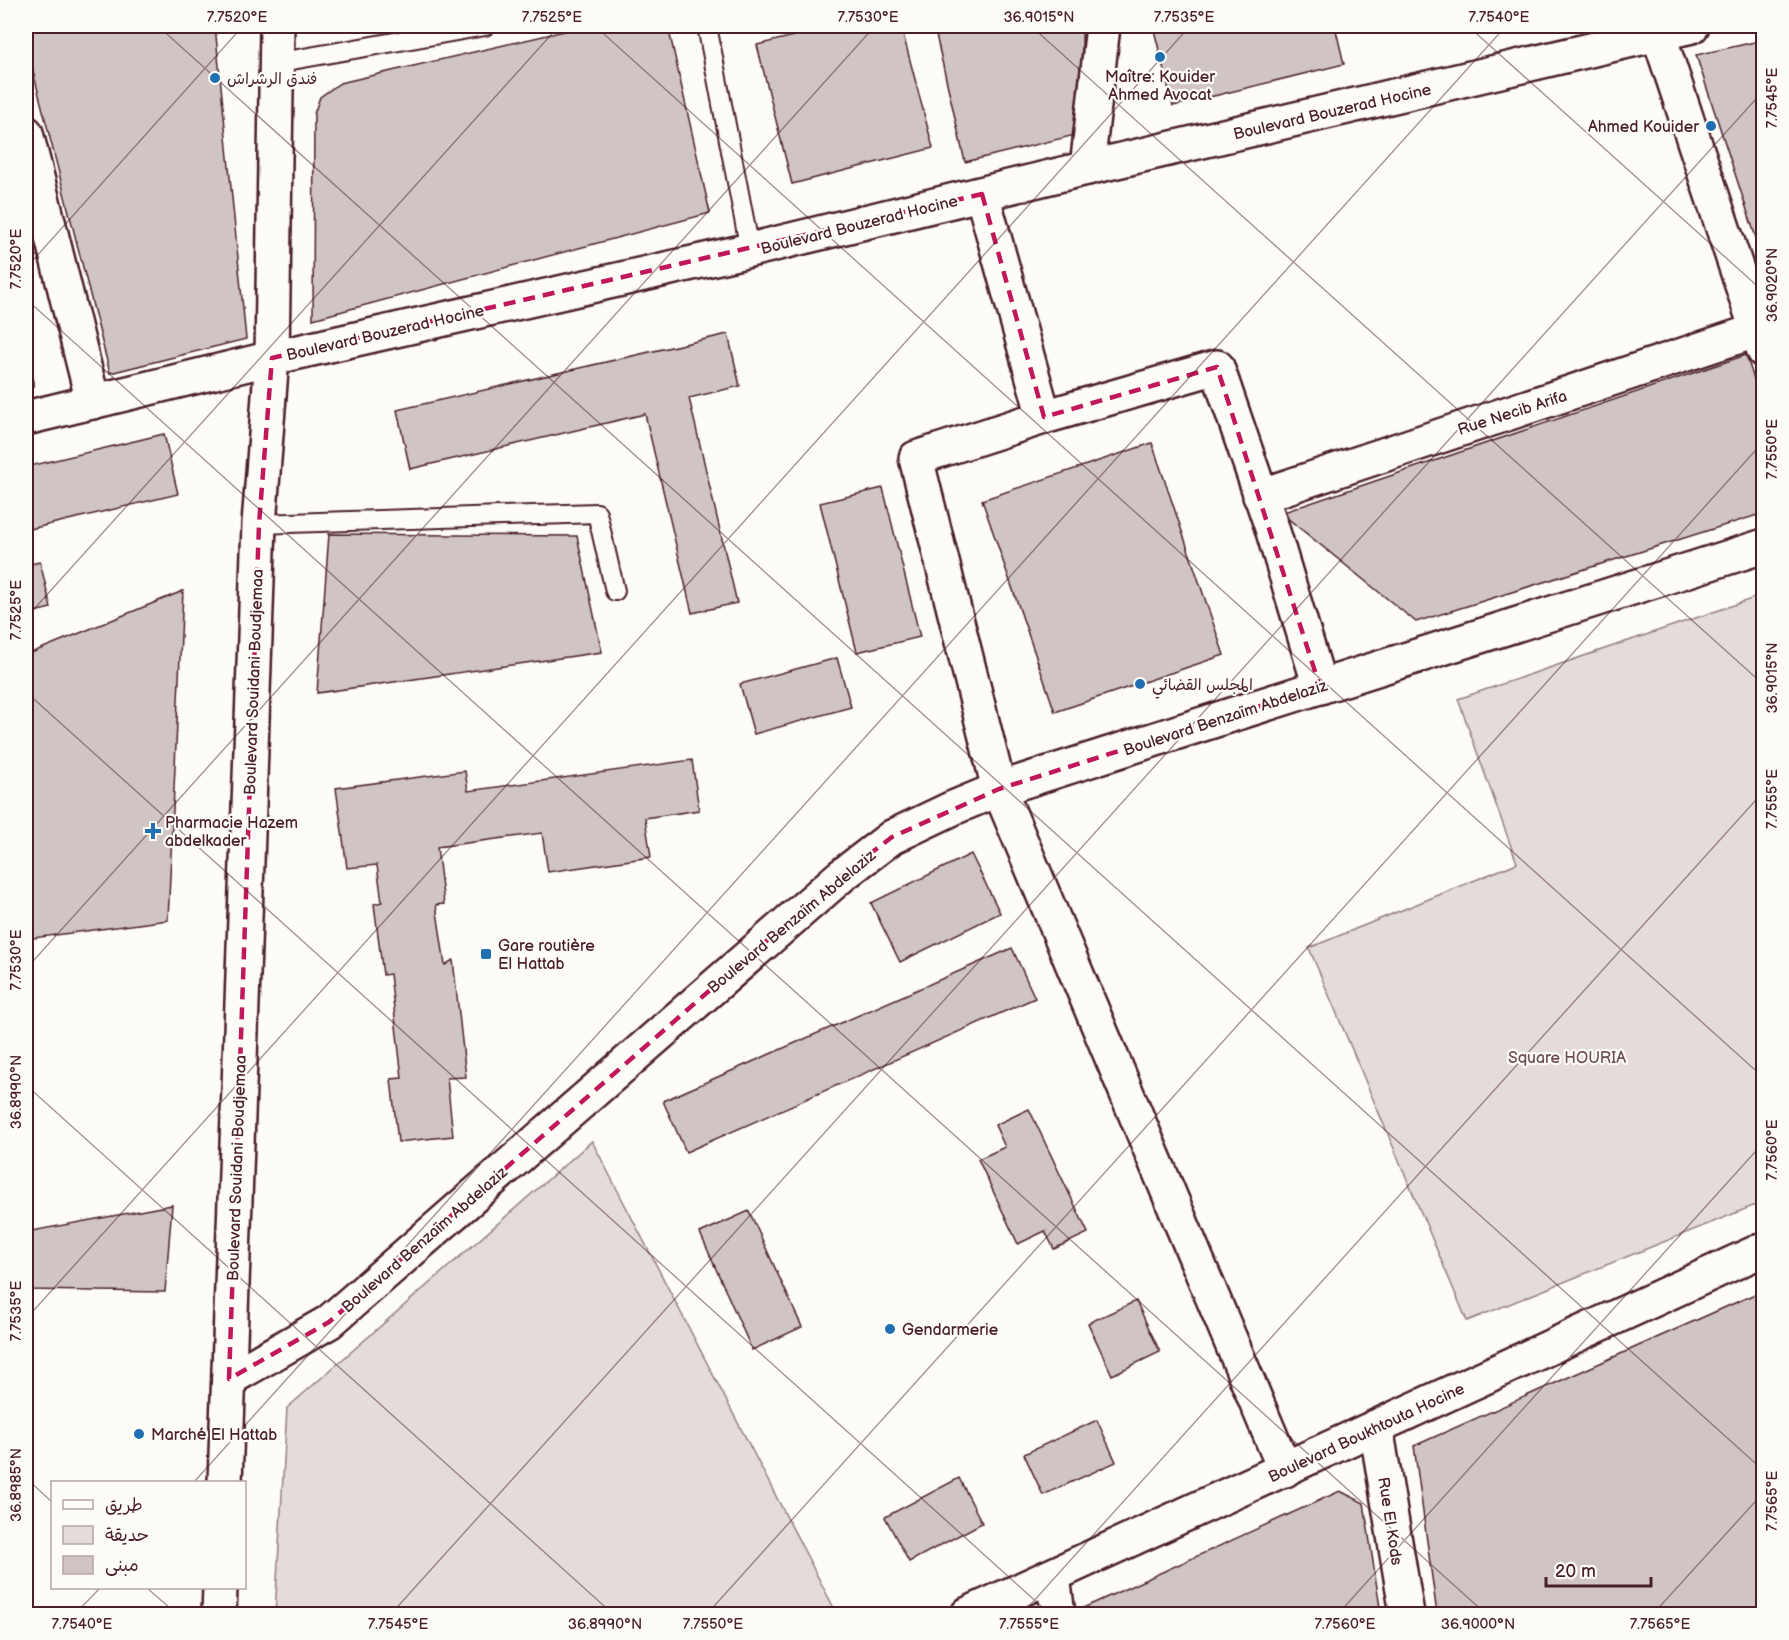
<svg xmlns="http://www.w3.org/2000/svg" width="1789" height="1640" font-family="'Balsamiq Sans','Playpen Sans Arabic',sans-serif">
<rect width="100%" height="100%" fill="#fdfcf7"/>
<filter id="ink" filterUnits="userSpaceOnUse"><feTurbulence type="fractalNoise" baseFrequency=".0167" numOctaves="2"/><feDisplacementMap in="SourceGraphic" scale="12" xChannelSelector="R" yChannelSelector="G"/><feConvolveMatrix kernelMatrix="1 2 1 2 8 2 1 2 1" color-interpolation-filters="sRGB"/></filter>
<g filter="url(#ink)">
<g fill="#e3dcda" stroke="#967e82" stroke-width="1.5">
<path d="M1763,595V1202L1467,1321L1309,948L1517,863L1458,699Z"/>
<path d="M592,1141L837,1614H275L287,1408Z"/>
</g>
<g fill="#d0c5c4" stroke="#4a1f2b" stroke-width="1.5">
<path d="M26,26H215L246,339L110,373L26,44Z"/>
<path d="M586,26H668L710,213L313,319L314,114L320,97L340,83Z"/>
<path d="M834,26H901L933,148L792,184L757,45Z"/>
<path d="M934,26H1082V58L1075,135L965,162Z"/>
<path d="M1153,26H1335L1344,64L1173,106Z"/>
<path d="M1764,40V262L1696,55Z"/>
<path d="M728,334L740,386L689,398L737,603L692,613L645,414L410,469L397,410Z"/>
<path d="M26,353L34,386L26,388Z"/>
<path d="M1746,355L1764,409V513L1416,622L1281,513Z"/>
<path d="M164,434L178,494L26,530V467Z"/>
<path d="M1152,443L1224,655L1055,712L982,500Z"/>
<path d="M883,488L920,637L857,652L820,503Z"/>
<path d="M329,534L577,536L602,652L317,693Z"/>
<path d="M40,562L51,608L26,614V565Z"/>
<path d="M183,591L168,920L26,939V655Z"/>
<path d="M837,658L851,707L754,734L740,684Z"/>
<path d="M692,760L699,810L645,818L651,857L548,872L542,833L437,847L444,904L436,905L445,965L453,960L466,1077L447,1078L453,1136L398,1142L391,1079L402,1078L390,974L383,975L374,904L382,902L377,865L347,868L336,788L465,771L468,791Z"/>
<path d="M971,854L1000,913L900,962L871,903Z"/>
<path d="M1012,948L1035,998L686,1152L663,1101Z"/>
<path d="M1029,1109L1088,1233L1054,1249L1045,1231L1018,1244L978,1159L1005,1147L995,1125Z"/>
<path d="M172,1205L165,1292L26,1290V1232Z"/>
<path d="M749,1211L802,1327L752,1350L700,1233Z"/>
<path d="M1764,1290V1614H1437L1414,1446Z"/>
<path d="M1136,1301L1160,1352L1112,1375L1088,1323Z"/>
<path d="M1097,1420L1116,1462L1043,1495L1024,1454Z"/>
<path d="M959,1478L982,1523L909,1562L885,1517Z"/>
<path d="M1340,1491L1364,1503L1381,1614H1082L1081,1609Z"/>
</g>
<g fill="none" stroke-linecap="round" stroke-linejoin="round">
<g stroke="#4a1f2b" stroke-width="22">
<g id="lane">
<path d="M707,26L750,250"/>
<path d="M275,63L485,26"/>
<path d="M259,524L597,513L615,591"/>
</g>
</g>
<g stroke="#4a1f2b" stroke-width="38">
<g id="street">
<path d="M1658,33L1764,351"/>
<path d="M26,133L93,402"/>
<path d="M1087,168L1103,26"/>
<path d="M982,194L1044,417"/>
<path d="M1260,496L1764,328"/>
<path d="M1376,1427L1407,1614"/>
<path d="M1285,1470L999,789L916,458L1044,417L1217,367L1271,525L1320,687"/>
<path d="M1053,1577L1058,1614"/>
<path d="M968,1614L1764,1249"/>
</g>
</g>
<g stroke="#4a1f2b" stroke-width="38">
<g id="secondary">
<path d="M26,418L272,358L750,250L1087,168L1692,26"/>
<path d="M229,1379L329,1322L841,876L892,837L953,808L999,789C1254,708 1508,626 1764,546"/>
<path d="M225,1482L259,524L272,358L277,26"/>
<path d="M219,1614L220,1588"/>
</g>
</g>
<use href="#lane" stroke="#fdfcf7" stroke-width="18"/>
<use href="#street" stroke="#fdfcf7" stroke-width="33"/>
<use href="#secondary" stroke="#fdfcf7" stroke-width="33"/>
</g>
</g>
<path fill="none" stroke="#c2185b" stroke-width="4.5" stroke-dasharray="12 8" stroke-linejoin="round" d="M982,194L1044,417L1217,367L1320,687L999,789L892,837L841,876L329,1322L229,1379L259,524L272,358Z"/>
<path fill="none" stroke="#4a1f2b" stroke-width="1.5" stroke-opacity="0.45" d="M158,26L1764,1471M595,26L1764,1078M1031,26L1764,685M1468,26L1764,292M26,268L243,26M26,299L1486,1614M26,618L559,26M26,692L1050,1614M26,969L875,26M26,1085L613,1614M26,1319L1190,26M26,1478L52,1502M194,1482L1506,26M147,1588L177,1614M75,1614L100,1588M391,1614L1764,90M707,1614L1764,441M1022,1614L1764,791M1338,1614L1764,1142M1653,1614L1764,1492"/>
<g fill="#1f6fb2" stroke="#fdfcf7" stroke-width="2">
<circle cx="1160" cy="57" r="6"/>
<circle cx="215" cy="78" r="6"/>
<circle cx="1711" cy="126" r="6"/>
<circle cx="1140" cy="684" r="6"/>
<path d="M150 822h6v6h6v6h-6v6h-6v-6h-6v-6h6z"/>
<rect x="480" y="948" width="12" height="12" rx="3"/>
<circle cx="890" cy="1329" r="6"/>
<circle cx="139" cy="1434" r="6"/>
</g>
<g text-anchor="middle" stroke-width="4.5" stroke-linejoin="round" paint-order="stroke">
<g font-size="16" fill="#4a1f2b" stroke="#fdfcf7" text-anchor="start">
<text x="1160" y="82" text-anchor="middle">Maître: Kouider<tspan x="1160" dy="18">Ahmed Avocat</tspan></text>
<text x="227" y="84">فندق الرشراش</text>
<text x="1699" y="132" text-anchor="end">Ahmed Kouider</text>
<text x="1152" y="690">المجلس القضائي</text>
<text x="165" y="828">Pharmacie Hazem<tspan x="165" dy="18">abdelkader</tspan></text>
<text x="498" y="951">Gare routière<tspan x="498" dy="18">El Hattab</tspan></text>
<text x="902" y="1335">Gendarmerie</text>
<text x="151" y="1440">Marché El Hattab</text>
</g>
<g font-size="16" fill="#4a1f2b" stroke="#fdfcf7">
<text transform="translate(1332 111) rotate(-13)" y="6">Boulevard Bouzerad Hocine</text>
<text transform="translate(859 224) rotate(-14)" y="6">Boulevard Bouzerad Hocine</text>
<text transform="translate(385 332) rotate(-13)" y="6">Boulevard Bouzerad Hocine</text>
<text transform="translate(1512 412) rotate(-18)" y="6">Rue Necib Arifa</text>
<text transform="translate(253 682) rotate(-88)" y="6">Boulevard Souidani Boudjemaa</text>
<text transform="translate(1225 717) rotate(-18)" y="6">Boulevard Benzaïm Abdelaziz</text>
<text transform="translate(791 921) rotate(-40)" y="6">Boulevard Benzaïm Abdelaziz</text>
<text transform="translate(236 1168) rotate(-88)" y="6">Boulevard Souidani Boudjemaa</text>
<text transform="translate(424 1239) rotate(-41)" y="6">Boulevard Benzaïm Abdelaziz</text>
<text transform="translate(1366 1432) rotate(-25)" y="6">Boulevard Boukhtouta Hocine</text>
<text transform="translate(1391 1521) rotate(81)" y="6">Rue El Kods</text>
</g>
<g font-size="16" fill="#704e57" stroke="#fdfcf7">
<text x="1567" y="1063">Square HOURIA</text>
</g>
</g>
<rect width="1789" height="1640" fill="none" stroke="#fdfcf7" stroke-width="66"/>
<rect x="51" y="1481" width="195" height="108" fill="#fdfcf7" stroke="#b5a4a5" stroke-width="1.5"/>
<rect x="63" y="1500" width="30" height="9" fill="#fdfcf7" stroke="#b5a4a5" stroke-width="1.5"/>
<text x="105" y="1511" font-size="18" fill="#4a1f2b">طريق</text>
<rect x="63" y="1526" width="30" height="18" fill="#e3dcda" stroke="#b5a4a5" stroke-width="1.5"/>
<text x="105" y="1541" font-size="18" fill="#4a1f2b">حديقة</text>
<rect x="63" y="1556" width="30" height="18" fill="#d0c5c4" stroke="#b5a4a5" stroke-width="1.5"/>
<text x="105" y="1571" font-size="18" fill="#4a1f2b">مبنى</text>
<path d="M1546 1577v9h105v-9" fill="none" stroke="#4a1f2b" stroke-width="3"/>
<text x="1555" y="1577" font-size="18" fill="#4a1f2b" stroke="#fdfcf7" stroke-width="4.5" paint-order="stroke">20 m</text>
<rect x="33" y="33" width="1723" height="1574" fill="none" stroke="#4a1f2b" stroke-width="2"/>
<g font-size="15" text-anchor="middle" fill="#4a1f2b">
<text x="237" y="22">7.7520°E</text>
<text x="552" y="22">7.7525°E</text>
<text x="868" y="22">7.7530°E</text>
<text x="1039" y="22">36.9015°N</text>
<text x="1184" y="22">7.7535°E</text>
<text x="1499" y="22">7.7540°E</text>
<text transform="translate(1772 98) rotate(-90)" y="5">7.7545°E</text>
<text transform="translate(16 259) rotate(-90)" y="5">7.7520°E</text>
<text transform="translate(1772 285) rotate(-90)" y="5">36.9020°N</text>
<text transform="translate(1772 449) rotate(-90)" y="5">7.7550°E</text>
<text transform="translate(16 610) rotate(-90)" y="5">7.7525°E</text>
<text transform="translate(1772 678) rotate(-90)" y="5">36.9015°N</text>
<text transform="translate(1772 799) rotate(-90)" y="5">7.7555°E</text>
<text transform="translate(16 960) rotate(-90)" y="5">7.7530°E</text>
<text transform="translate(16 1092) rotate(-90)" y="5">36.8990°N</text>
<text transform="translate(1772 1150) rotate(-90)" y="5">7.7560°E</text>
<text transform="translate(16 1311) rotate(-90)" y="5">7.7535°E</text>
<text transform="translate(16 1485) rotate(-90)" y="5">36.8985°N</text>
<text transform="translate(1772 1501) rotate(-90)" y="5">7.7565°E</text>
<text x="82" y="1629">7.7540°E</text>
<text x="398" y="1629">7.7545°E</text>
<text x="605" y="1629">36.8990°N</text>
<text x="713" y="1629">7.7550°E</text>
<text x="1029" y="1629">7.7555°E</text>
<text x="1345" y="1629">7.7560°E</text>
<text x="1478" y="1629">36.9000°N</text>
<text x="1660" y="1629">7.7565°E</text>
</g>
</svg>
